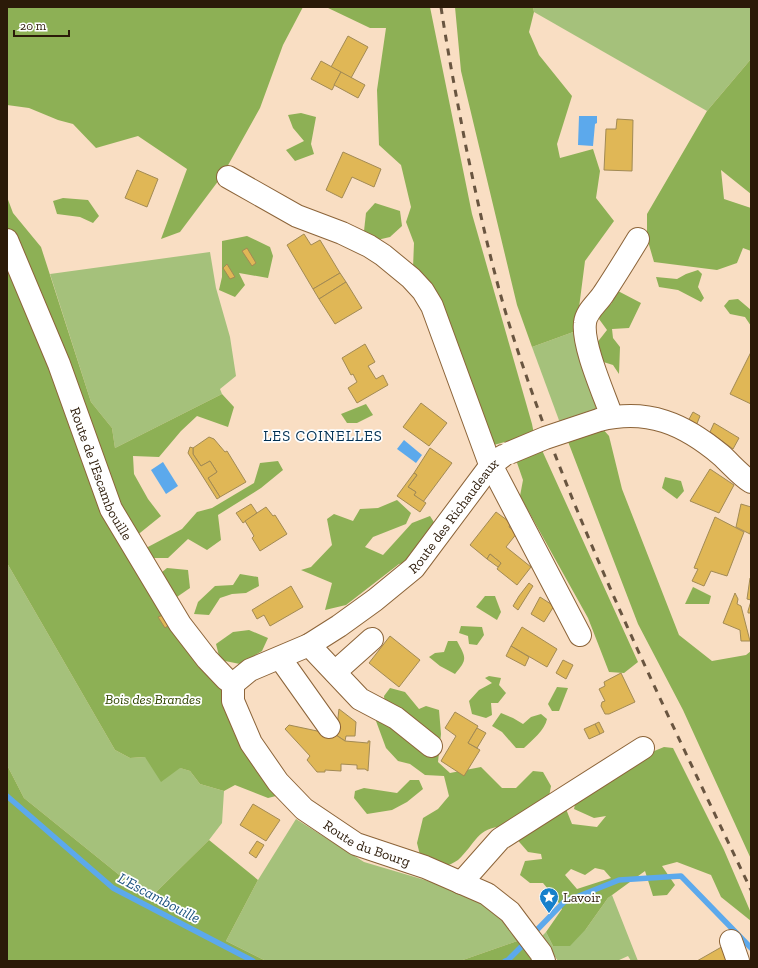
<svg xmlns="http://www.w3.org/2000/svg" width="758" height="968" font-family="'Zilla Slab',serif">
<rect width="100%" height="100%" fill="#f9dec3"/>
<g fill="#a5c17b">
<path d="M533,7H751V59L707,111L534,12Z"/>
<path d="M210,252L216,288L230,337L236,376L220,389L222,394L115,448L112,428L91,402L50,274Z"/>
<path d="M576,331L600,406L596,411L560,423L532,347Z"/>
<path d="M7,563L115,750L130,758L145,757L190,771L200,784L224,791L222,823L209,840L149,899L24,798L7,765Z"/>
<path d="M296,819L364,862L452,888L491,908L520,940L460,961H266L226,941L258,880Z"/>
<path d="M612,895L638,961H631L628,956L617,961H558L541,937L546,932L553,946L586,929L608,898Z"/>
</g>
<g fill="#8db055" fill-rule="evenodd">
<path d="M7,7H303L283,45L260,108L222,176L180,232L161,239L187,169L138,136L96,148L73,124L58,120L29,108L7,105Z"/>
<path d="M326,7H430L472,214L532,424L534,434L494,445L413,268L414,243L406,222L411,207L401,165L379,145L377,90L386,28H370Z"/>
<path d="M455,7H533L534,12L529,32L539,55L572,96L557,144L560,158L593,149L600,171L596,198L614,221L585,261L576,331L532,347L517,305L461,71Z"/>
<path d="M751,59V194L721,170L724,199L751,208V251L743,248L737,263L717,270L654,262L647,238V214L707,111Z"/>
<path d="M301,113L316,117L311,144L314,154L295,161L286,150L304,141L293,128L288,115Z"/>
<path d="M7,197L13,213L41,247L91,402L112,428L115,448L222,394L234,407L228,427L197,416L181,431L159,457L133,456L134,474L148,499L161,516L125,545L225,689L234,733L280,795L268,798L235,785L224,791L200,784L190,771L180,768L161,782L145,757L130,758L115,750L7,563Z"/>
<path d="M63,198L88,200L99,216L93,223L80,217L57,214L53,201Z"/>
<path d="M375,203L400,211L402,226L390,237L373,241L364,231L366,213Z"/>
<path d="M247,236L270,247L273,256L268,278L239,273L245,285L235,297L219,290L222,277V241Z"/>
<path d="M698,270L702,274L698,287L704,298L701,302L678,290L659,287L656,277L677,279L686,274Z"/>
<path d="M618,291L641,303L629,328L612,329L613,338L620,347L619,374L613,365L597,360L596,344L607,330L599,319L603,308L611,304Z"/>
<path d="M738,299L751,310V326L745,317L730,314L724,306L729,300Z"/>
<path d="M366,404L373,415L357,423H347L341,414Z"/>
<path d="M601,427L609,436L622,489L679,635L712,661L746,655L751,651V859L683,710L638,624L567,439Z"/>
<path d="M541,448L638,662L624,673L609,672L588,618L520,496L523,480L515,457Z"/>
<path d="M278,461L283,470L261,488L218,515L221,540L207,550L188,539L168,558H147L146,548L182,529L197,512L212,508L254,483L260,463Z"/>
<path d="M665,477L681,481L684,491L677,499L662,488Z"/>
<path d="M397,500L411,513L406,524L373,537L365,547L383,555L412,523L430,516L439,530L412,562L399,564L346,605L325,610L332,583L301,570L311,567L332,545L327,519L334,514L353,521L360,509L378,508Z"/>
<path d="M167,568L188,570L190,588L174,599L156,577Z"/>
<path d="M240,574L258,577L259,586L246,593L232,594L220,598L209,615L194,614L198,602L215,586L233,585Z"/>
<path d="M693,587L711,596L709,604H685Z"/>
<path d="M485,596H495L501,612L497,620L476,607Z"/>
<path d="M461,626L482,627L484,635L477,645L469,644L468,636L459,633Z"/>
<path d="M249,630L268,638L262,651L240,664L220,660L216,644L233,632Z"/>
<path d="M448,641H457C466,658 468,659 455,674L440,666L429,657L435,653L444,652Z"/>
<path d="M489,676L501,678L499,685L506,693L498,703H491L492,715L486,718L472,714L469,701L479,690L492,683L485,678Z"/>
<path d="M557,687L568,688L559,711H552L548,704Z"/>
<path d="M390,688L405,692L419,709L426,706L439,710L441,734L438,762L450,773L481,767L502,788H516L533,771L543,772L551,786L548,802L564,804L572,824L597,827L606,816L594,818L574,809L577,795L635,759L664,747L673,748L724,850L751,913V921L721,897L711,875L677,862L662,866L675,885L667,895L653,896L645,871L608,898L586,929L570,946H553L546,932L562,909L557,900L543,883H530L520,875L525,861L542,859L541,854L528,852L514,836L508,827C477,825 477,843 458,860C454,863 448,865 444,867L420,855L417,843L423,818L438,809L449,796L444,776L425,775L410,764L398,761L386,748L376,721L385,706L384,696ZM595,868L604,870L611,878L577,889L565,875L571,869L585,875Z"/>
<path d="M501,713L513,718L523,724L531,717L541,714L547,719C545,730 532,740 524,748H516L502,732L492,726Z"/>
<path d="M7,765L24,798L149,899L209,840L258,880L226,941L266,961H7Z"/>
<path d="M410,780H419L423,789L407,802L392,810L367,814L354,798L355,791L364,788L397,793Z"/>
<path d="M520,940L532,961H460Z"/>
</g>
<g fill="#5ca9ec">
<path d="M579,116H597V123L595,124L593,146L578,145Z"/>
<path d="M404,440L422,455L416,463L397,449Z"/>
<path d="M163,462L178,486L166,494L151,470Z"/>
</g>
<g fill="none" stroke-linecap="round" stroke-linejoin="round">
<g stroke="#5ca9ec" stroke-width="5.5">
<path d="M7,796L113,888L253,961"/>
<path d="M532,935L564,902L619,880L681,876L751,948"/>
<path d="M505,961L508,960L526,942"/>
</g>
</g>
<g fill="#e0b756" stroke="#a28a54">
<path d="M348,36L368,47L351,78L331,67Z"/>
<path d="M321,61L341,72L332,90L311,79Z"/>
<path d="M341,72L365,85L358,98L334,85Z"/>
<path d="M617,119L633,120L632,171L604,170L606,129H616Z"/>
<path d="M343,152L381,169L374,187L352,177L342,198L326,190Z"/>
<path d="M137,170L158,179L147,207L125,198Z"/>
<path d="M304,234L311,245L320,240L340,273L313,289L287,245Z"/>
<path d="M247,248L256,263L252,266L242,251Z"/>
<path d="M227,264L235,277L230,279L223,268Z"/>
<path d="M340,273L346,282L319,299L313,289Z"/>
<path d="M346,282L362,308L335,324L319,299Z"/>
<path d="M365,344L375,362L368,366L376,379L383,375L388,385L357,403L348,388L357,382L353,374L351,375L342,358Z"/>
<path d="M751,352V404L730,394Z"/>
<path d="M421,403L447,423L429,446L403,427Z"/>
<path d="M693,412L700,416L696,426L688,421Z"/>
<path d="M714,423L739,438L733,449L710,432Z"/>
<path d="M209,437L214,439L225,452L227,451L246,482L220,497L208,478L217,472L210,461L201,466L193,454V448Z"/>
<path d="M190,447L193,448V454L201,466L210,461L217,472L208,478L220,497L217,499L188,453Z"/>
<path d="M430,448L452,463L423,502L414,495L416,492L408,487L417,475L414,473Z"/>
<path d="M710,469L734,485L719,513L690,501Z"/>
<path d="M414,473L417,475L408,487L416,492L414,495L426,503L420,512L397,496Z"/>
<path d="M251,504L257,513L243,523L236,513Z"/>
<path d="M741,504L751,507V527L750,534L736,527Z"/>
<path d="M266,507L273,516L275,515L287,534L260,551L252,538L254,536L245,521Z"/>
<path d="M496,512L511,523L509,527L517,533L506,547L531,567L517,585L497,569L501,563L490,554L487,559L470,545Z"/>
<path d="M715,517L744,532L727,576L711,571L704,586L692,581L698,569L694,568Z"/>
<path d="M490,554L501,563L498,567L487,559Z"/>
<path d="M750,578H751V600L747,599Z"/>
<path d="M529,583L533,586L518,610L513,606L519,596Z"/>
<path d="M291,586L303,607L270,626L264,615L257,619L252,610Z"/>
<path d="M735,593L738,599L737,604L741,606L750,641H741L740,630L723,623Z"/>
<path d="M540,597L554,606L544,622L531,614Z"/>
<path d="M751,601V613H748V611Z"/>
<path d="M166,614L172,623L165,628L158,617Z"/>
<path d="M522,627L557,649L547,667L511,646Z"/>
<path d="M390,636L420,660L399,687L369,663Z"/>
<path d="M511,646L529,657L525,666L506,656Z"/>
<path d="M563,660L573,665L566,679L556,673Z"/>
<path d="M621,673L635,702L609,714H605L601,706L602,702L605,701L599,689L605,686L604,682Z"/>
<path d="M339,709L356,722L355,736H346L345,741L336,735Z"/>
<path d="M455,712L478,726L468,743L480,750L464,776L441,761L456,736L445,728Z"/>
<path d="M599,722L604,732L600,734L595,724Z"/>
<path d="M595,724L600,734L589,739L584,729Z"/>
<path d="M289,725L336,735L345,741L368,743V741H370L368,771L365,769H357V765L341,764V771L325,770V772H317L307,760L310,756L285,729Z"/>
<path d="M477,728L486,733L477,748L468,743Z"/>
<path d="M253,804L280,820L266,841L240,825Z"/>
<path d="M257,841L264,845L256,858L249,853Z"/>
<path d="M725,945L735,961H697Z"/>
</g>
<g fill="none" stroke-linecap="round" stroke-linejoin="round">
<g stroke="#8c6439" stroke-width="24">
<g id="minor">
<path d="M228,177L297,216L342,233L369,246L383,255L411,278L423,291L432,306L488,459L580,635"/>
<path id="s1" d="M7,240L59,364L111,509L180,624L207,659L226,679L233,684"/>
<path d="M612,417C604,394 582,345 585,323C586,311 598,303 604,293C616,275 627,257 638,239"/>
<path d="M599,420C648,408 684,424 721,455C731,464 740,475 751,482"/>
<path d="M309,645L360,699L396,718L431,746"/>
<path d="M280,658L329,727"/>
<path d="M335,672L372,639"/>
<path id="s2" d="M233,684V701L251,743L278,782L304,809L356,844L425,867L487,894L510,912L525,932L541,953L544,961"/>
<path id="s3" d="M233,684L250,670L309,645L339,626L375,600L414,568L491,465L503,456"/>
<path d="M461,883L500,839L643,748"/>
<path d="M731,941L738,961"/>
</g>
</g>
<use href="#minor" stroke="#fff" stroke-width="22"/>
<path stroke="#695540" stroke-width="3" stroke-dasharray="7 7" stroke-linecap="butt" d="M441,7C448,54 457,100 466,147C479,208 492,270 511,330C573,524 664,707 751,890"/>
<g stroke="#8c6439" stroke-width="24" stroke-linecap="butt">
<path id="minor-bridge" d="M509,453L545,438L599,420"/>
</g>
<use href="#minor-bridge" stroke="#fff" stroke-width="22"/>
</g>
<defs>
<g id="sight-pin" transform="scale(1)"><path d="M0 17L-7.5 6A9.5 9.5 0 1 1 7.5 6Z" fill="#1780cb" stroke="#fff"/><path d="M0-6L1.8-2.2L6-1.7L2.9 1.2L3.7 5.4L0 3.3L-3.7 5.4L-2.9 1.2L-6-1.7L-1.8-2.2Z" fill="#fff"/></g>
</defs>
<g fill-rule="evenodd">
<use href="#sight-pin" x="549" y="897"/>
</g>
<g text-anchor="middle" stroke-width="3.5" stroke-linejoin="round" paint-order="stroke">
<g font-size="14" fill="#2b1a08" stroke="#fff">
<text dy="5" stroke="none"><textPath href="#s1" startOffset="252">Route de l'Escambouille</textPath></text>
<text dy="5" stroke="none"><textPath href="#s3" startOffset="282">Route des Richaudeaux</textPath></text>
<text dy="5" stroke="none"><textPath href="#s2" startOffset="220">Route du Bourg</textPath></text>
</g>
<g font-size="14" font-style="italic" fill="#324702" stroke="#fff">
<text x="153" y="704">Bois des Brandes</text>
</g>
<g font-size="14" fill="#2b1a08" stroke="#fff" text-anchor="start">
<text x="563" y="902">Lavoir</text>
</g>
<g font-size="15" letter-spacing="1" fill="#003053" stroke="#fff">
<text x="323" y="441">LES COINELLES</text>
</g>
<g font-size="15" font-style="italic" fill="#1c537f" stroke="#fff">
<text transform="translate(159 898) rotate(28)" y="5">L'Escambouille</text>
</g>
</g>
<rect width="758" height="968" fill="none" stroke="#2b1a08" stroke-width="16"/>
<path d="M14 30v6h55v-6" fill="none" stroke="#2b1a08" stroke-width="2"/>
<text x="20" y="30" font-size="12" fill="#2b1a08" stroke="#ffffff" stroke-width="3" paint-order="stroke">20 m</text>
</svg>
